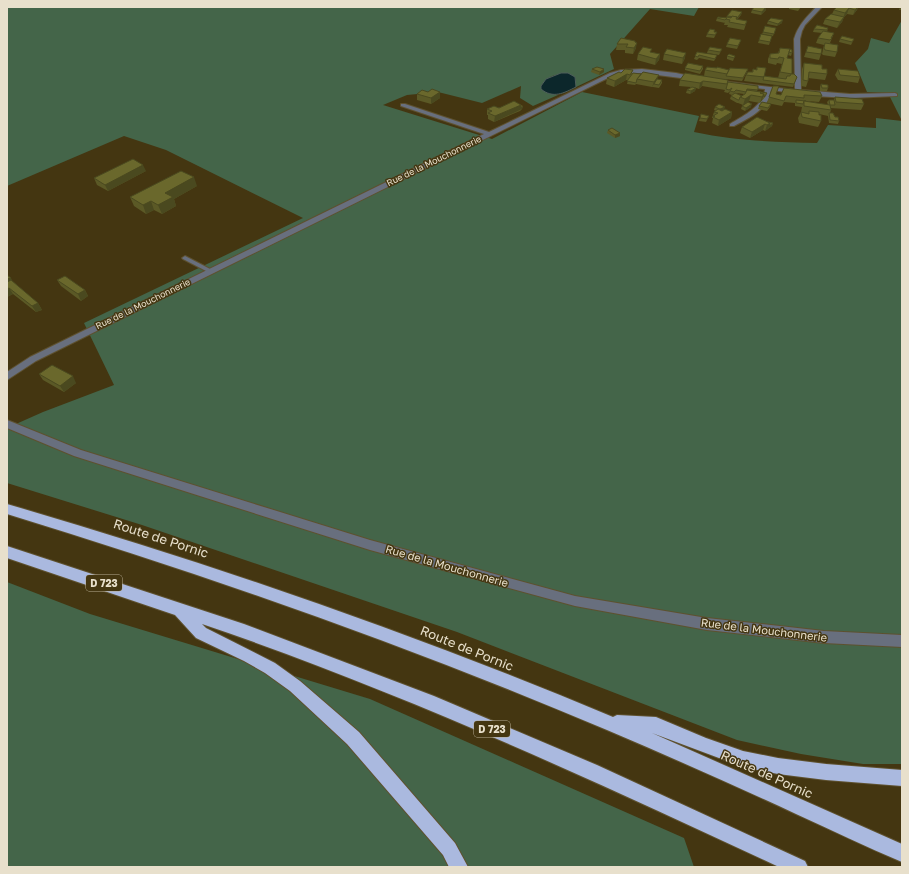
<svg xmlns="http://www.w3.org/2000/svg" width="909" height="874" font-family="'Golos Text',sans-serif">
<rect width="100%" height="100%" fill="#443611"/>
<g fill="#446549">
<path d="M7,7H699L694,16L650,9L610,54L614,69L576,87L575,77C559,73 551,72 541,86V88L548,93L558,95L533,106L520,98L521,86L482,103L438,92L407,95L383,105L492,139L582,92L699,116L694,132C737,141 773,142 817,143L828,125L876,128V118L902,121L888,93L867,92L855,63L868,49L871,38L889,43L902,20V764H863L801,754L737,740L457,632L142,525L7,483V428L43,412L114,385L84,323L303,218L166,150L124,136L7,186Z"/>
<path d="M7,582L90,614L370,699L684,838L694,867H7Z"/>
</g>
<path fill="#0c272b" stroke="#4e5e5b" d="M561,73H568L575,77L576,87C564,93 553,99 541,89V86L546,79Z"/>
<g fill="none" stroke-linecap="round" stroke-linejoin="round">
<g stroke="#5e512f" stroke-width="2">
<path id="lane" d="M185,256L212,270L213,271L210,273L208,272L183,259L182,258Z"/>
</g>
<g stroke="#5e512f" stroke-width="2">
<g id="street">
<path d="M816,7H822L805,25L802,31L800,39L801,90L850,94L895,93L897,94V96L850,98L814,96L771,90C770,108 748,119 734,126H730V124C743,116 764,106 765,89L716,83L713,81L714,80L795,90L794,39C798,25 807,17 816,7Z"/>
<path d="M642,69L676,73L699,78L696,80L642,73L614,75L36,361L7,380V372L30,357L484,134L401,106V104H405L489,132L610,73L621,70Z"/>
<path d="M7,420L81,450L370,540L575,596L707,618L824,631L902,635V647L824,643L707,630L575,606L370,550L74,456L7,428Z"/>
</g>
</g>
<g stroke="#5e512f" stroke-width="2">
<g id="highway">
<path d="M7,504C213,564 415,634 613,717L617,715L656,717L706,738L743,751L778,758L826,764L902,770V786L826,780L778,774L743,767L652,733L902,844V862C866,847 832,830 796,814C734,785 670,757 607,730C411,647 210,576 7,514Z"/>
<path d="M7,546L244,624L434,696L597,765L805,861L808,867H779C590,779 400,691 202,624L206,628L275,663L300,681L359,732L455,843L468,867H449L443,855L347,744L290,691L265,673L244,661L196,638L175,615L7,558Z"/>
</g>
</g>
<use href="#lane" fill="#686f7e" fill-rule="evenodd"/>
<use href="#street" fill="#686f7e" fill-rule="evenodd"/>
<use href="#highway" fill="#aab9df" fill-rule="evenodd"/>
</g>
<g fill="#5b5926" fill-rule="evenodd">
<path d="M789,7H801L798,11L789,9Z"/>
<path d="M837,7H858L857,10L853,15L847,14L844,17L842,22L837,28L823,24L825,19L832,14L834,10Z"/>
<path d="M900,7H902V10H899Z"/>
<path d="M752,10H766L761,15L751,13Z"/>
<path d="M742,12L741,15L737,20L747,21L744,30L727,27L728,25H724L725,22V23L716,21L717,18H726L727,16Z"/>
<path d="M768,21L782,23L777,26L767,24Z"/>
<path d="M776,28L773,36L762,34L763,32Z"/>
<path d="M828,28L827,32L834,33L830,43L837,52L835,57L823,55L822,54L824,45L816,43L818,38L822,33L813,32L814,29Z"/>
<path d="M715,32H717L714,38L706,37L707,34Z"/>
<path d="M771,39L769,45L758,43L759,40Z"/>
<path d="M840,39H854L851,45L839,42Z"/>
<path d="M741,40L737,49L726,47L727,44Z"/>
<path d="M635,41L636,48L633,54L625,53V50H616L617,44Z"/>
<path d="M808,46L821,54L819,60L804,57Z"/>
<path d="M780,48L792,53L791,56L788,55L787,58L791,74L797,77L793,87L744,81L746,75L752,72L753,69L756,70L757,67L764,76L786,79L778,78L782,64L777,63L776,65L768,63V59L770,54L778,53Z"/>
<path d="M722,49L719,55L707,53L708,50Z"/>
<path d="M651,52L660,54L659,60L655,65L637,60L638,54Z"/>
<path d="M697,52L716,58L714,61L699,58L697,60L694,59Z"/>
<path d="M664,54L685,58L682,64L663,60Z"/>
<path d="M727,56H735L733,61L727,59Z"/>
<path d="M804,63L822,69L827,74L825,80L808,78V81L806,87L801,86L802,69Z"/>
<path d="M703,66V69L700,74L685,70V68Z"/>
<path d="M592,69H604V72L599,75L591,72Z"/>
<path d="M748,69L747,72L742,81L725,79L728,82L758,86L757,91L767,93L766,96L760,103L749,101L743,105L738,103H737L730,99L731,96L732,95L729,94L730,91L728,93L724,92L725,90L702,86L699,89L696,88L695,91L690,94L686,93L687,90L691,87L679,86L680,80L704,76L705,70H729ZM736,93L744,94L742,96Z"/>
<path d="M838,69L860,77L858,83L838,80L835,75Z"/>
<path d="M633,70L632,73L662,80V83L659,88L653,87H652L636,84L635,85L627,84L628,80H626L614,87L606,84L607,78L621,73Z"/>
<path d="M821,84L828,88L827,91H820V87Z"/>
<path d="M784,88L822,96L819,102L806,101L828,105L827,102L829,100H834L835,97L864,104L861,110L830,108L831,110L830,113L839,121L838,124L829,123L828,116L819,114L821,121L818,127L799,123L798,118L801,112L808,113L801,112L802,107L795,106V103L784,102L782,106L767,103L769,97L776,94L781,95Z"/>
<path d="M428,92L440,98L431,104L417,100V94Z"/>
<path d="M771,104L770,107L767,111L758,109L759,106Z"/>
<path d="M521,105L523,106L522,109L520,111L494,122L488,119V115H487V109Z"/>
<path d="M742,106L751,107L745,111L741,109Z"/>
<path d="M715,107L732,112L731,118L718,126L712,123L713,118H712L714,112L716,111L714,110Z"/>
<path d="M709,116L706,122L699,121L700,118Z"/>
<path d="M768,122L773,123L772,126L765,131L763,130L750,138L740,133L742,127Z"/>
<path d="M608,130L620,133V136L615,138L607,133Z"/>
<path d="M146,171L108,191L97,185L94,178Z"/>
<path d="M197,186L174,199L176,206L162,214L154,210L146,214L134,206L130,197Z"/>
<path d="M7,275L12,281L38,303L42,310L36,312L13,294L7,297Z"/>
<path d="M57,280L85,290L88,296L81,301L61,286Z"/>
<path d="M39,374L76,383L64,392L43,380Z"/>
</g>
<g fill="#4a491f">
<path d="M766,7V10L761,15L762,12Z"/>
<path d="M858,7L857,10L853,15L855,10Z"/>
<path d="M849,8L847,14L844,17L842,22L837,28L840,22L843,18L845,13Z"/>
<path d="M742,12L741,15L736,20L737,18Z"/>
<path d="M783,20L782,23L777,26L778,24Z"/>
<path d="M637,43L636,48L633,54L634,48Z"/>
<path d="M686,53L685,58L682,64L683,58Z"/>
<path d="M660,54L659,60L655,65L656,59Z"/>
<path d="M604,69V72L599,75L600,72Z"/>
<path d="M627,74L626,80L614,87L615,81Z"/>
<path d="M659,75L657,80L654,84L652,87L654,82Z"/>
<path d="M703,81L702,86L699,89L700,83Z"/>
<path d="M696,88L695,91L690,94L691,91Z"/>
<path d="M440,92V98L431,104V98Z"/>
<path d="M764,94L762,100L760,103L762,97Z"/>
<path d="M751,95L749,101L743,105L745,99Z"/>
<path d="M752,104L751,107L745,111L746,108Z"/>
<path d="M521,105V107L523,106L522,109L494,122L495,116Z"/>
<path d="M725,107L724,110L719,112L720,109Z"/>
<path d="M732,112L731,118L718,126L719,120Z"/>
<path d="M770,123L768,129L765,131L767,125Z"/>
<path d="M773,123L772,126L768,129L769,126Z"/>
<path d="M765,124L763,130L750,138L752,132Z"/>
<path d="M620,133V136L615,138V135Z"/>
<path d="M143,165L146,171L108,191L105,185Z"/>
<path d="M194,177L197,186L174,199L176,206L162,214L158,205L165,193Z"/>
<path d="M151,201L154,210L146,214L143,205Z"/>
<path d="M11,278L14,284L7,288V279Z"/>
<path d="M9,288L13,294L7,297V289Z"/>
<path d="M85,290L88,296L81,301L78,294Z"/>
<path d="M38,303L42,310L36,312L32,306Z"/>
<path d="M73,376L76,383L64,392L60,386Z"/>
</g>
<g fill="#6a682c" stroke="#4a491f">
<path d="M754,7H766L762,12L752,10Z"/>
<path d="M837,7H858L855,10L849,8L845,13L834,10Z"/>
<path d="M732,10L742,12L737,18V17L727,16Z"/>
<path d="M831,14L844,17L840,22L825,19Z"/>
<path d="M732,16L737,17L736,19L747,21L745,25L729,22L730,20L726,19L727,17L731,18Z"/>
<path d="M718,17L727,18L725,20L717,18Z"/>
<path d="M771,18L783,20L778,24L768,21Z"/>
<path d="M817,25L828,28L827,30L814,29Z"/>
<path d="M765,26L776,28L774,34L763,32Z"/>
<path d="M710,29L715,30L714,32H717L715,35L707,34Z"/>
<path d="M823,31L834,33L831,38H832L830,40L818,38Z"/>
<path d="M761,34L772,36L770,42L759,40Z"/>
<path d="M842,36L854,39L852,42L840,39Z"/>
<path d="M621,38L635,41V42L637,43L634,48L626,47L628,44H617Z"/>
<path d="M730,38L741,40L738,46L727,44Z"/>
<path d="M825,43L838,45L837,52L825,50L824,48Z"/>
<path d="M808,46L822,49L821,54L806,52Z"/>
<path d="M643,47L652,49L650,52L660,54L656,59L638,54Z"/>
<path d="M710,47L722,49L720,52L708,50Z"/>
<path d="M780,48L790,49L787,58L792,59V74L780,72L784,58L779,57L778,59L770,58V54L779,53Z"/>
<path d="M667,49L686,53L683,58L664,54Z"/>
<path d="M790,49L792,50V53L789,52Z"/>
<path d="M697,52L717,55L715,59L699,55L698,57L695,56Z"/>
<path d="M729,54L735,56L734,58L727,56Z"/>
<path d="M688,63L703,66L700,71L685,68Z"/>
<path d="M804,63L822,65V69H827V74L809,72L808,81L803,80Z"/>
<path d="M597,67L604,69L600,72L592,69Z"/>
<path d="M707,67L717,68V67L729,70L727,74L705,70Z"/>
<path d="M757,67L766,68L764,77L746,75L748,72H753V69L757,70Z"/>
<path d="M730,68L748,69L743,78L726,76Z"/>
<path d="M625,69L633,70L630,75L627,74L615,81L607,78L619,72L621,73Z"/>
<path d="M838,69L858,71L860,77L840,75Z"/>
<path d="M643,72L659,75L654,82L637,79Z"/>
<path d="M633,73L641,74L637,79L636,83L627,81Z"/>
<path d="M685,73L728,80L727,84L703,81L700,83L680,80Z"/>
<path d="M791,74H794L797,77L794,84L763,80L764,76L786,79L787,76H790Z"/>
<path d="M657,79L662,80L659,85L654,84Z"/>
<path d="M728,82L758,86V90L747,89L746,92L736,90L734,92L730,91L732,88L729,90L726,89Z"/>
<path d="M821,84L828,85V88H822Z"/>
<path d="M773,86H779L776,94L781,95L784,88L820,92L822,96L804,95V98L786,96L784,101L769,97Z"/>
<path d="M692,87L696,88L691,91L687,90Z"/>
<path d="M432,89L440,92L431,98L417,94L422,90L428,92Z"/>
<path d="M747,90L761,92L760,93L764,94L762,97L751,95L745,99L740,97L745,94Z"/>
<path d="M761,92L767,93L764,97V94L760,93Z"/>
<path d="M735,93L742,96L740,97L739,100H738L731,96Z"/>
<path d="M835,97L862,99L864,104L836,102Z"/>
<path d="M796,100L806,101H804L803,104L796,103Z"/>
<path d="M829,100H834L835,105H830Z"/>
<path d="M514,101L521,105L495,116L488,113L492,111L487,109L494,106L499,108Z"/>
<path d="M804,101L830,105L831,110L804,106Z"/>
<path d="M748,102L752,104L746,108L742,106Z"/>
<path d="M762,102L771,104L768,108L759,106Z"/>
<path d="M719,104L725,107L720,109L715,107Z"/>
<path d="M718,109L722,111L725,109L732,112L719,120L713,117L715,116H713L718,113L714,112Z"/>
<path d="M809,111L819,112V115H821V121L802,117L801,112L809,114Z"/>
<path d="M829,113H833L835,117H838L839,121L830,120Z"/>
<path d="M701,114L709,116L707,119L700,118Z"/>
<path d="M757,117L770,123L767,125L765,124L752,132L742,127Z"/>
<path d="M768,122L773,123L769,126L770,123Z"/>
<path d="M612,128L620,133L615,135L608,130Z"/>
<path d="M133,159L143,165L105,185L94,178Z"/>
<path d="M181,171L194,177L165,193L173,197L158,205L151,201L143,205L130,197Z"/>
<path d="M7,275L11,278L7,279Z"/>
<path d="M65,276L85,290L78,294L57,280Z"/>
<path d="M11,280L38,303L32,306L9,288L7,289V282Z"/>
<path d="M52,365L73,376L60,386L39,374Z"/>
</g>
<g text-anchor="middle" stroke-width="3" stroke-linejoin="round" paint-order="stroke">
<g font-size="9" fill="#e8e0cc" stroke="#443611">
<text transform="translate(434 161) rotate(-26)" y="3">Rue de la Mouchonnerie</text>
<text transform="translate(143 304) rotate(-26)" y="3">Rue de la Mouchonnerie</text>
</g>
<g fill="#443611" stroke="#b7ad94" stroke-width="1">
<rect x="86" y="575" width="36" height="16" rx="3"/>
<rect x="474" y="721" width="36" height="16" rx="3"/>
</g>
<g font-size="10" font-weight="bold" fill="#e8e0cc">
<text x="104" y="587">D 723</text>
<text x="492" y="733">D 723</text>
</g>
<g font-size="11" fill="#e8e0cc" stroke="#443611">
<text transform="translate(447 566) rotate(16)" y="4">Rue de la Mouchonnerie</text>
<text transform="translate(764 630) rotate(7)" y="4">Rue de la Mouchonnerie</text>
</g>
<g font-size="13" fill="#e8e0cc" stroke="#443611">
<text transform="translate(161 538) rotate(18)" y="5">Route de Pornic</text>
<text transform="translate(467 648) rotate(22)" y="5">Route de Pornic</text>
<text transform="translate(767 774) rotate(24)" y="5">Route de Pornic</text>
</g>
</g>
<rect width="909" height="874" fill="none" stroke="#e8e0cc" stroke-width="16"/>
</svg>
